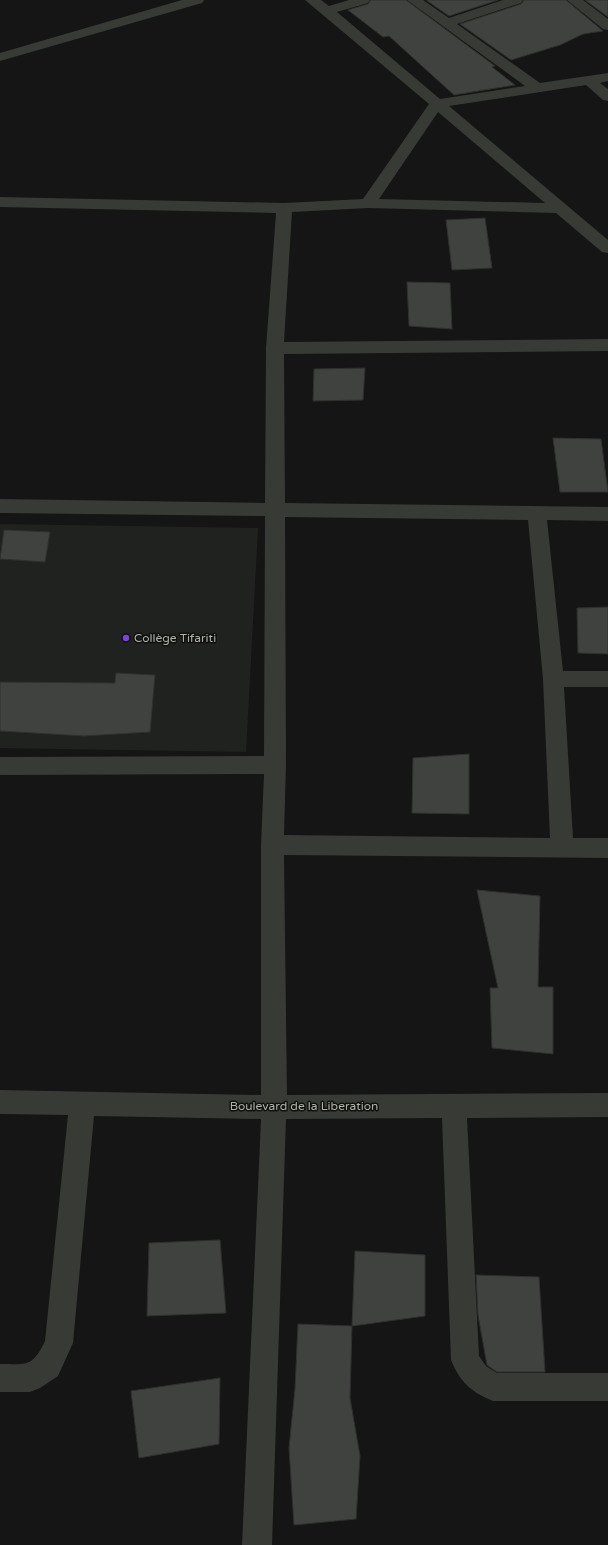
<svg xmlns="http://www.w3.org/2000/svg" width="608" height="1545" font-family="'Varela Round',sans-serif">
<rect width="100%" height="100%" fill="#141514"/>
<path fill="#202220" d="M0,524L258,528L246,752L0,748Z"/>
<g fill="#3f423e" stroke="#2f312e">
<path d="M371,0H406L495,66L492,67L515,85L454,95L389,36L383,37L348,10L368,4Z"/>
<path d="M426,0H498L449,16Z"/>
<path d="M524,0H566L603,31L583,34L560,45L511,60L460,24L521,4Z"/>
<path d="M585,0H608V17Z"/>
<path d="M485,218L492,268L452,270L446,220Z"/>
<path d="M407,282L450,283L452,329L409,326Z"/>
<path d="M365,368L363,400L313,401L314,369Z"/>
<path d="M553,438L601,439L608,492H560Z"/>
<path d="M4,530L50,532L45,562L0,559Z"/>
<path d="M608,607V654L578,653L577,608Z"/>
<path d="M116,673L155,675L150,732L84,736L0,731V682L115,683Z"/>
<path d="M469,754V814L412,813L413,758Z"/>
<path d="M477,890L540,896L538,987H553V1054L492,1048L490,988H498Z"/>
<path d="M220,1240L226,1313L147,1316L149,1243Z"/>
<path d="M355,1251L425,1255V1316L352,1326Z"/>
<path d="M476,1275L539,1277L545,1372H497L487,1365L478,1315Z"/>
<path d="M298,1324L352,1326L350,1398L360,1456L356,1519L294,1525L289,1448L295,1389Z"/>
<path d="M220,1378L219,1444L139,1458L131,1391Z"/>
</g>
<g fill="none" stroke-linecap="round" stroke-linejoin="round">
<g fill="#373a35" fill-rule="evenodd">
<path d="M182,0H204L202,3L0,61V53Z"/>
<path d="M305,0H321L329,6L349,0H370L368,3L337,12L440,99L525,86L407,0H423L449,18L503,0H523L521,3L457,24L540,83L608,73V81L600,83L608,89V101L603,100L586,85L449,106L608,240V253L602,252L556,213L368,208L292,212L284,342L608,339V351L284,354L285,503L608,507V521L547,520L563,671H608V687H564L573,838H608V858L284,855L287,1095L608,1093V1117L467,1118L479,1356L486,1366L497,1373H608V1401H493C471,1392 460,1382 451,1360L442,1118L286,1119L272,1545H242L261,1119L94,1116L73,1343L58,1376L40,1388L30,1392H0V1364C27,1364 32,1368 45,1341L68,1115L0,1114V1090L261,1095V845L264,774L0,775V757L264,756L265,516L0,513V499L265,503L266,348L276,213L0,207V197L284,203L363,199L429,104ZM438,112L545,203L379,199ZM285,517L528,520L543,679L550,838L284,835L286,765Z"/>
<path d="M567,0H583L608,19V30L603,29Z"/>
</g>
</g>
<circle fill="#7b42de" stroke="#0f100f" stroke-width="1.5" cx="126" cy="638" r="4"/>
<g text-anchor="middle" stroke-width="3" stroke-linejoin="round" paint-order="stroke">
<g font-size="12" fill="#afb4a7" stroke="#0f100f" text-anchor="start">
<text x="134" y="642">Collège Tifariti</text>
</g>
<g font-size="12" fill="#afb4a7" stroke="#0f100f">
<text x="304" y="1110">Boulevard de la Liberation</text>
</g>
</g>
</svg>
